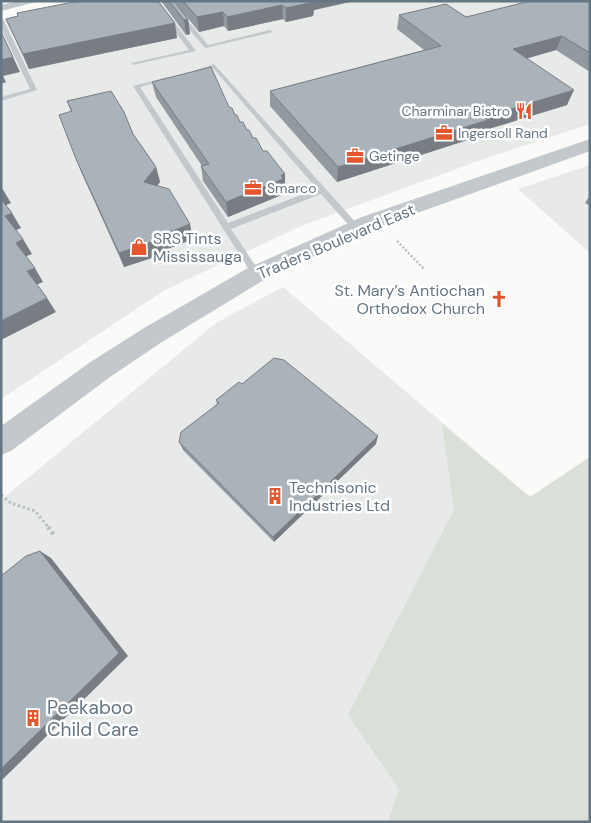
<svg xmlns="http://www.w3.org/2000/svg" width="591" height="823" font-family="'DM Sans',sans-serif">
<rect width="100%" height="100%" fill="#fafaf8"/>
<g fill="#e8e9e9">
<path d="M93,1H590V124L481,160L301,226L163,291L1,399V19Z"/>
<path d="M590,165V253L518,189Z"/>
<path d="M283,287L530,497L590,457V822H1V500L216,323Z"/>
</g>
<path fill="#dadfd7" d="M442,424L530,497L590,457V822H388L399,789L348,715L454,510Z"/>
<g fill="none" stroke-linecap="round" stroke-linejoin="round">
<path stroke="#bbbfc2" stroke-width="2.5" stroke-dasharray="2 2" stroke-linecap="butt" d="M397,241L424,269"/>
<path stroke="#bbbfc2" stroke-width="3" stroke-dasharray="2.5 2.5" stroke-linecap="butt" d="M1,495L11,503L35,511L49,528"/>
<path stroke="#bbbfc2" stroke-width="4.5" stroke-dasharray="3 3" stroke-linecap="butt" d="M48,527L54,535"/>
<g fill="#c3c8cc" fill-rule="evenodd">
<path d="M152,1H158L196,51L132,65V63L189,50Z"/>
<path d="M165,1H171L208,45L270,30L273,32L205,48Z"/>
<path d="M1,19L4,21L37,90L1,101V97L30,89L1,28Z"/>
<path d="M214,64L359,226V230H353L321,194L231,229L261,274L259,276H253L133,86L168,77V79L140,87L228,223L317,189L213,68L196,73L193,71Z"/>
</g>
<path fill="#c3c8cc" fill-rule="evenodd" d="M18,1H40L1,11V5Z"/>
<path fill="#c3c8cc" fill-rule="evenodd" d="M590,139V151L378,227L264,280L162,342L110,377L11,451L1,455V426L92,361L144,328L248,268L362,217Z"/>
</g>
<g fill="#929a9f">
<path d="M161,1H174L188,19L190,34L186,35Z"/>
<path d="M174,1H354L314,10L313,16L286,22L283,19L228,31L224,26L199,32Z"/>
<path d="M590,1V72L556,50L527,58L567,105L485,130L483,135L337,182L270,106V91L424,50L397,29L399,15L466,17L546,2Z"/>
<path d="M18,16L177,38L29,69L6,19Z"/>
<path d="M152,82L229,107L253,138L285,189L283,190L284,194L228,217L203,181L201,166H202L156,97Z"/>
<path d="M67,101L133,134L156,167L160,182L157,186L193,239L160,252L161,255L124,267L82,174L76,159L71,112Z"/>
<path d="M590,195V206L585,203Z"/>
<path d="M242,384L376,444L274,542L183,450L179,442L217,404L216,400Z"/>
</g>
<g fill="#777d82">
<path d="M309,1H354L314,10L313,16L286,22V8Z"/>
<path d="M282,5L283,19L228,31L227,17Z"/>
<path d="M223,12L224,26L199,32L197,17Z"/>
<path d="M188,19L190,34L186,35L184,20Z"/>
<path d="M175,23L177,38L29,69L23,54Z"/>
<path d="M562,36L556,50L508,64L513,49Z"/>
<path d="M13,57L20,72L3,76L6,82L1,84V60Z"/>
<path d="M574,90L567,105L485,130L483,135L337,182L338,167L484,117Z"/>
<path d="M156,167L160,182L148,197L144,182Z"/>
<path d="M285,174V189L283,190L284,194L228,217L226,202Z"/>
<path d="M2,188L11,203L4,206L1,202V189Z"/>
<path d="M12,213L21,228L14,231L5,216Z"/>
<path d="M190,224L193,239L160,252L161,255L124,267L119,253Z"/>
<path d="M23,239L32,254L24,257L16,243Z"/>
<path d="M35,268L43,282L36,285L27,271Z"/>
<path d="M47,298L56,312L1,340V321Z"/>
<path d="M378,436L376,444L274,542L273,537Z"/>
<path d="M40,551L51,558L128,656L1,781V769Z"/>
</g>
<g fill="#aab3b9" stroke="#777d82">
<path d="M79,1H158L175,23L23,54L6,19L18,16L17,13Z"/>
<path d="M169,1H174L188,19L184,20Z"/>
<path d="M183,1H313L314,2L286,8L282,5L227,17L223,12L197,17Z"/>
<path d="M530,1H544L546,2L549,1H590V53L562,36L513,49L574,90L484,117L488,120L338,167L270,91L441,46L399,15L446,4L466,17Z"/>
<path d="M1,32L13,57L1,60Z"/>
<path d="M211,67L229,107L232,108L235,115H237L240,122H243L247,130H249L253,138H256L263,151H267L285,174L281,175L283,179L226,202L201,166L209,164L152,82Z"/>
<path d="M111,91L124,112L133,134L156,167L144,182L169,189L190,224L155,238L157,240L119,253L76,159L59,115L72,111L67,101Z"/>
<path d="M1,199L12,213L5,216L23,239L16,243L35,268L27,271L47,298L1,321Z"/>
<path d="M274,358L284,360L378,436L273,537L179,442L181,432L219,403L216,400L239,382L242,384Z"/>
<path d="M40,551L119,653L1,769V576L26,556Z"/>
</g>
<defs>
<g id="restaurant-bare" transform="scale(1.35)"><path d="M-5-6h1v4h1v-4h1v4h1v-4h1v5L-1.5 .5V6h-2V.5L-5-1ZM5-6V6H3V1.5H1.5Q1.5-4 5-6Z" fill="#e4572e" stroke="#fff" stroke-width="2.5" paint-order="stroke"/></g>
<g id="office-bare" transform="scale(1.35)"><path d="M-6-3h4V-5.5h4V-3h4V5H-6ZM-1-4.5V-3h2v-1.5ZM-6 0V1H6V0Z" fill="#e4572e" stroke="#fff" stroke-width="2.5" paint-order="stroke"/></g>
<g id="shop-bare" transform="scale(1.35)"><path d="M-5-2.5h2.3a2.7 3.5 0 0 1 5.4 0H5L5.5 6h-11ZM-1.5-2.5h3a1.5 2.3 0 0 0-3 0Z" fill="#e4572e" stroke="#fff" stroke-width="2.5" paint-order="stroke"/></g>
<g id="church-bare" transform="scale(1.35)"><path d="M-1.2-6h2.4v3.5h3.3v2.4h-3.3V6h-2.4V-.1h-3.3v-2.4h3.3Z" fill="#e4572e" stroke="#fff" stroke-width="2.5" paint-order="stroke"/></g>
<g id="building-bare" transform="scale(1.35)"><path d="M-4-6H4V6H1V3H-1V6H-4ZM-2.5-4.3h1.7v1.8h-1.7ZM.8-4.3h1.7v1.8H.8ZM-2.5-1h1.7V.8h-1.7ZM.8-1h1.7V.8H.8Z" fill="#e4572e" stroke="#fff" stroke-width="2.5" paint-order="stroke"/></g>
</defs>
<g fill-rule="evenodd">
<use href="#restaurant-bare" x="524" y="111"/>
<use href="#office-bare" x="444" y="133"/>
<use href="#office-bare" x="355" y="156"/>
<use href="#office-bare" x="253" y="188"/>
<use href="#shop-bare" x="139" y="247"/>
<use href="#church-bare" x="499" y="299"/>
<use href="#building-bare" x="275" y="496"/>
<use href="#building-bare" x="33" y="718"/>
</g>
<g text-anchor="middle" stroke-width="5" stroke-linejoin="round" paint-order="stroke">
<g font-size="14" fill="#657683" stroke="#fff" text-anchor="start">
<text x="510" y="116" text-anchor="end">Charminar Bistro</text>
<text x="458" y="138">Ingersoll Rand</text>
<text x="369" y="161">Getinge</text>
<text x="267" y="193">Smarco</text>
</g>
<g font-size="16" fill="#657683" stroke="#fff" text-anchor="start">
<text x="153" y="244">SRS Tints<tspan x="153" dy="18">Mississauga</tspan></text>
<text x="485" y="296" text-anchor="end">St. Mary’s Antiochan<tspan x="485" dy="18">Orthodox Church</tspan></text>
<text x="289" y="493">Technisonic<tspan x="289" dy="18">Industries Ltd</tspan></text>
</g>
<g font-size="16" fill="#657683" stroke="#fff">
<text transform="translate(336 241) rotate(-23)" y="6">Traders Boulevard East</text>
</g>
<g font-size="19" fill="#657683" stroke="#fff" text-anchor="start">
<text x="47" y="714">Peekaboo<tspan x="47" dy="22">Child Care</tspan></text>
</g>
</g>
<rect width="591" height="823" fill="none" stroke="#657683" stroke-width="5"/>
</svg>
